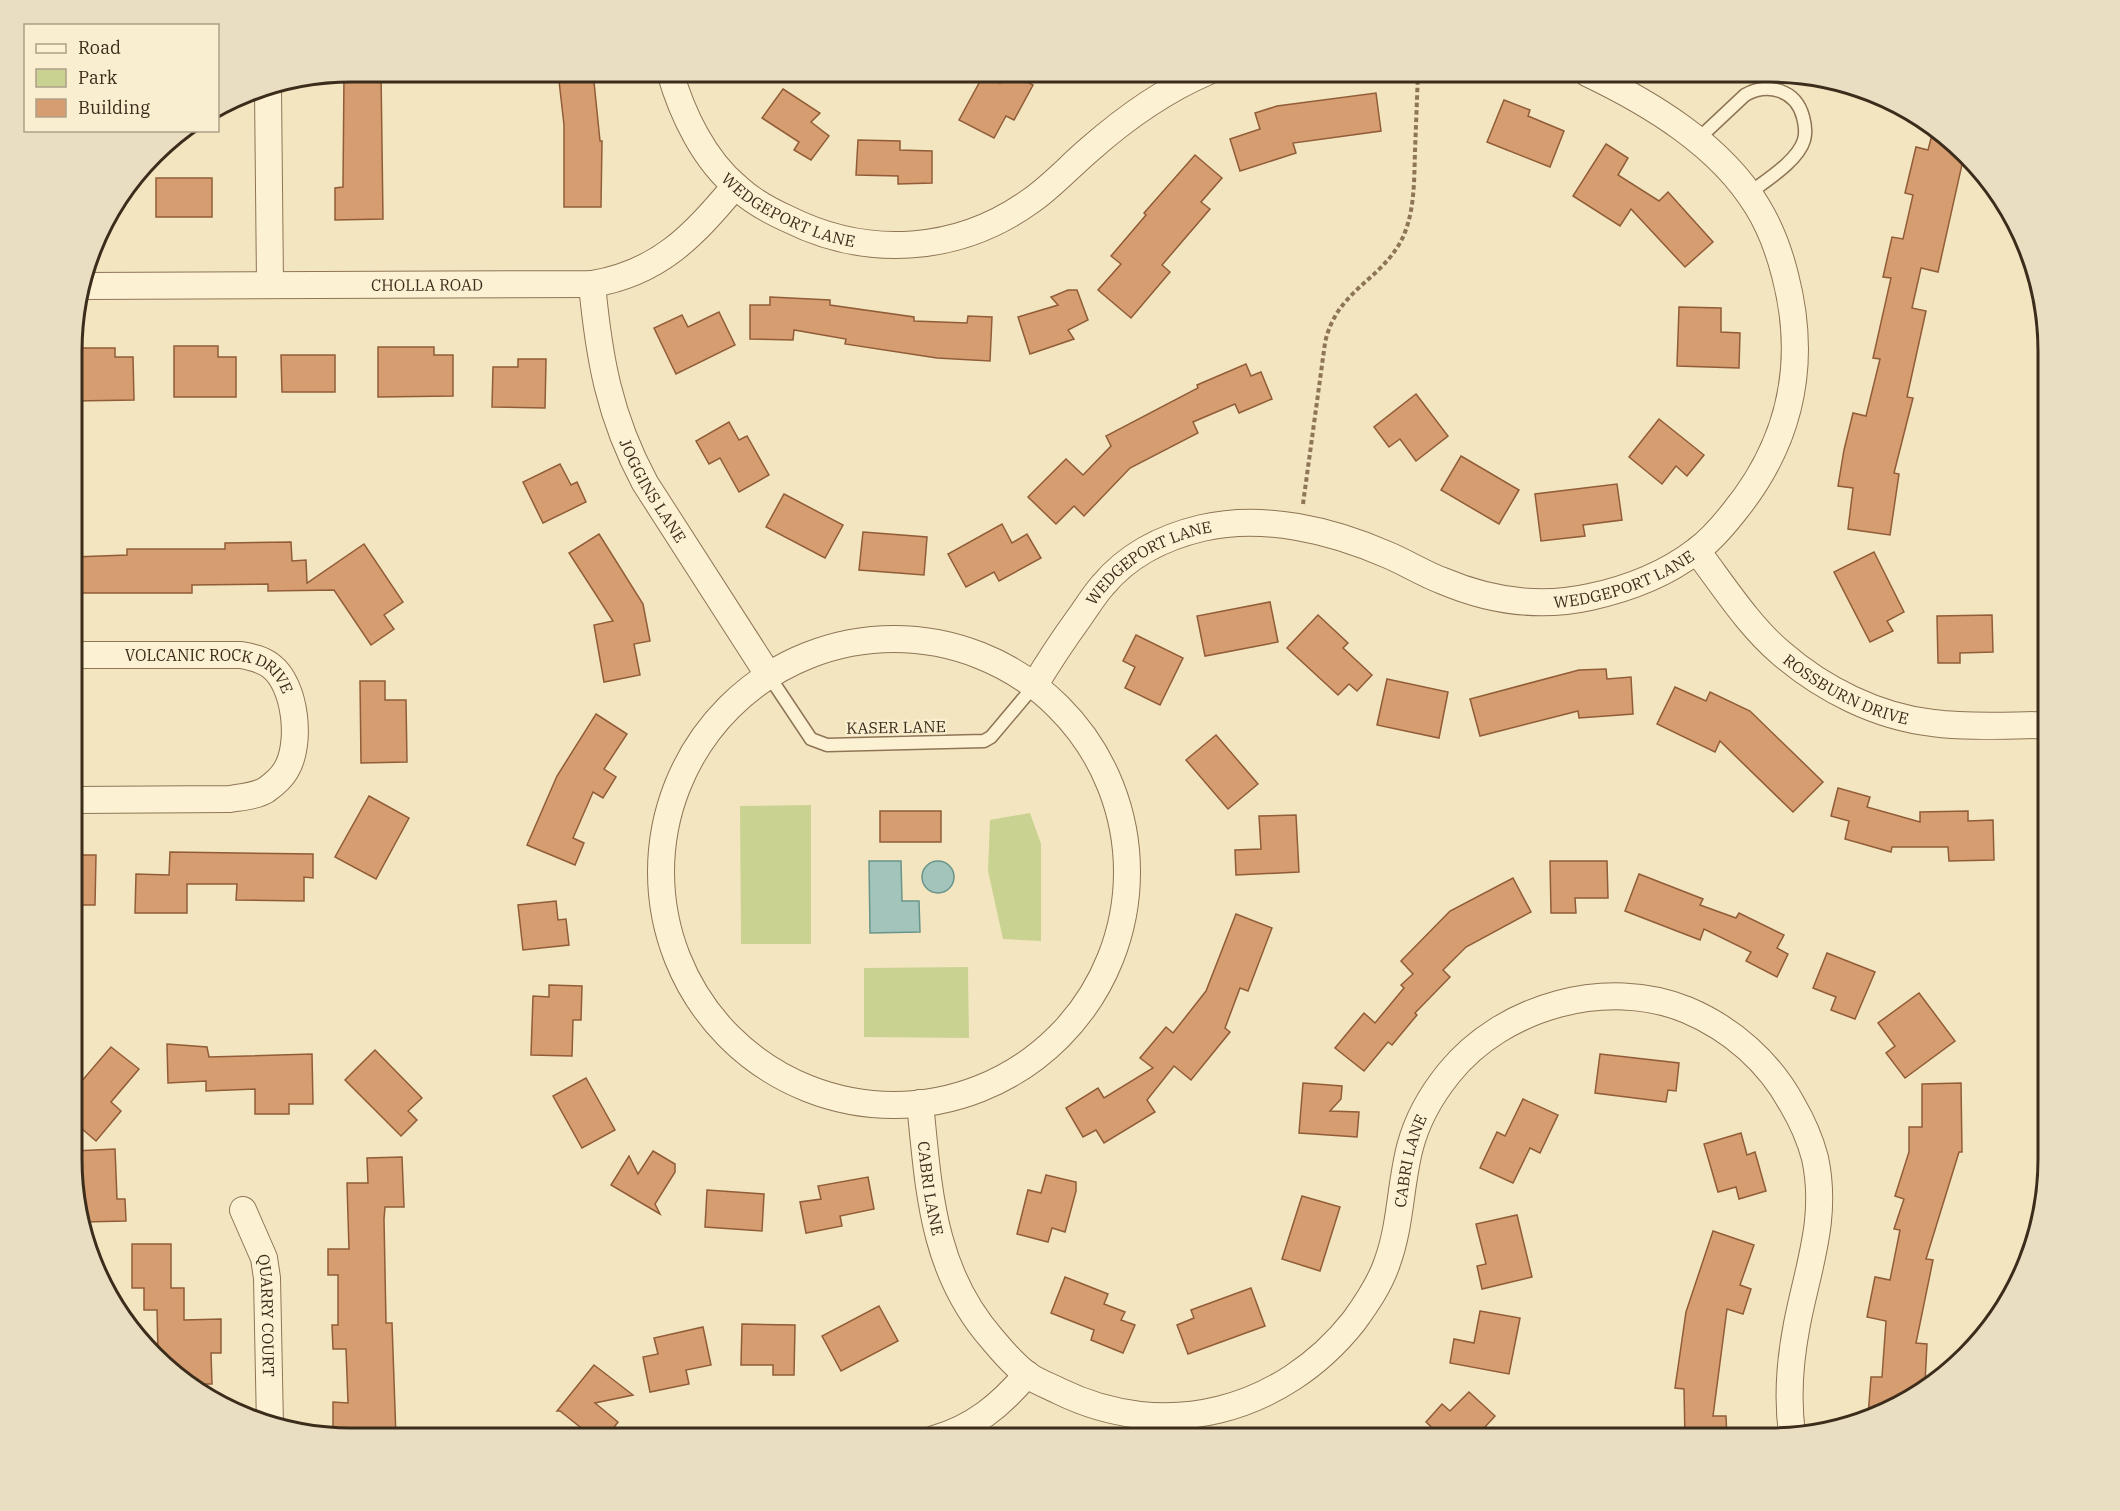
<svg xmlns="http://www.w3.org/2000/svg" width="2120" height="1511" font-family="'IBM Plex Serif',serif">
<rect width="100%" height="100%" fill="#f3e5bf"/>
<g fill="#cad292">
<path d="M811,805V944H741L740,806Z"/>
<path d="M1030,813L1041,844V941L1003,939L988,871L990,820Z"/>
<path d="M968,967L969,1038L864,1037V968Z"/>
</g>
<g fill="#a3c4bb" stroke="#69948a" stroke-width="1.5">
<path d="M869,861H901L902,901H919L920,932L870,933Z"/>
<circle cx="938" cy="877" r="16"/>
</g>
<g fill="#d69d70" stroke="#905d38" stroke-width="1.5">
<path d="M352,72H381L383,219L335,220V188L343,187L344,74Z"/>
<path d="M558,72H593L600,141H602L601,207H564V125Z"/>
<path d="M1006,72H1009L1033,85L1014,120L1006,116L994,138L959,120L984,74L1000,83Z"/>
<path d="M783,89L820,113L811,122L829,136L811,160L794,150L799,142L762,118Z"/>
<path d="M1376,93L1381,131L1293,143L1296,153L1240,171L1230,139L1260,129L1255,113L1277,106Z"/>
<path d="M1504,100L1530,110L1528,116L1564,131L1550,167L1487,142Z"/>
<path d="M1934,127L1939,130L1963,160L1938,272L1921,268L1912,308L1926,311L1907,397L1913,398L1894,473L1899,474L1890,535L1848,529L1853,488L1838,486L1844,450L1853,413L1866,416L1880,359L1873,358L1891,278L1883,277L1892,237L1903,239L1913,195L1905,193L1916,147L1928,150Z"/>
<path d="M858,140L900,141V150L932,151V183L898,184V176L856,175Z"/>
<path d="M1606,144L1628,158L1618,175L1659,201L1668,192L1713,242L1685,267L1631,209L1620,226L1573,196Z"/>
<path d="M1195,155L1222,178L1201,202L1210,209L1162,265L1170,272L1131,318L1098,290L1121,264L1111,256L1146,215L1144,213Z"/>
<rect x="156" y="178" width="56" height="39"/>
<path d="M1068,290H1077L1088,320L1068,330L1074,339L1030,354L1018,317L1058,305L1051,297Z"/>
<path d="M770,297L830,300V305L914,317V321L967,323L968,316L992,317L990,361L937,358L845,344L846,339L794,330L793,340L750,339V305H770Z"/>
<path d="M1679,307L1721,308V332L1740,333L1739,368L1677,366Z"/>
<path d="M719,312L735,345L676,374L654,328L682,315L688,327Z"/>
<path d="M174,346H218V357H236V397H174Z"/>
<path d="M378,347H434V355H453V396L378,397Z"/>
<path d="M74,348H115V357H133L134,400L74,401Z"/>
<path d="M281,355H335V392H282Z"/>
<path d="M518,359H546L545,408L492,407L493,367H518Z"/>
<path d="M1246,364L1251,376L1261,372L1272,399L1239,413L1235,404L1193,422L1198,433L1130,468L1084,516L1074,506L1056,524L1028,497L1066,459L1083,475L1111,446L1106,436L1198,388L1197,385Z"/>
<path d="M1416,394L1448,436L1416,461L1400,439L1389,447L1374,427Z"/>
<path d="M1659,419L1704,455L1687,476L1676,466L1662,484L1629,457Z"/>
<path d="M729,422L739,440L747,436L769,475L739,492L720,458L709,464L696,441Z"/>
<path d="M1461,456L1519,490L1499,524L1441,490Z"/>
<path d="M560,464L571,485L577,482L586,502L543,523L523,482Z"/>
<path d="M1617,484L1622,520L1583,525L1585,536L1541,541L1535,494Z"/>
<path d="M784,494L843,525L825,558L766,527Z"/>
<path d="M1002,524L1012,543L1027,534L1041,558L999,581L994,572L966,587L948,554Z"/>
<path d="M863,532L927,537L924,575L859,570Z"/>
<path d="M599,534L643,604L650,641L634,644L640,675L604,682L594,625L613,621L569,553Z"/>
<path d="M291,542L292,561L306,560L307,583L364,544L403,602L384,615L394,629L371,645L334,590L268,591V584L192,585V593H74V557L127,555V549H225V543Z"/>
<path d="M1874,552L1904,612L1887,621L1893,631L1870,642L1834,572Z"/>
<path d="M1270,602L1278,642L1205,656L1197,616Z"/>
<path d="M1318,615L1348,643L1343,648L1372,675L1357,691L1349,684L1338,695L1287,648Z"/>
<path d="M1992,615L1993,652L1960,653V663H1938L1937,616Z"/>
<path d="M1136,635L1183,658L1160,705L1125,688L1135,667L1123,661Z"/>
<path d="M1606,669L1607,679L1631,677L1633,714L1579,718L1578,711L1480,736L1470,699L1579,670Z"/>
<path d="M1387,679L1448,692L1439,738L1377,725Z"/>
<path d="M360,681H385V700H406L407,762L361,763Z"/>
<path d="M1675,687L1706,701L1710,692L1750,711L1823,782L1793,812L1720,741L1715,752L1657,724Z"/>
<path d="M596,714L627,734L604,769L616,777L603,798L593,792L573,838L584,843L575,865L527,845L557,776Z"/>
<path d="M1216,735L1258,784L1228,809L1186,760Z"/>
<path d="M1838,788L1870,797L1867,807L1920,822V812L1968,811V821L1993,820L1994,860L1949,861L1948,847H1892L1891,852L1845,839L1849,821L1831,816Z"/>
<path d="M369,796L409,818L376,879L335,857Z"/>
<rect x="880" y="811" width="61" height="31"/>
<path d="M1296,815L1299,872L1236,875L1235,850L1261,849L1259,816Z"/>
<path d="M170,852L313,854V878L304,877V901L236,900L237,884H187V913H135L136,874L169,875Z"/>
<path d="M74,855H96L95,905H74Z"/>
<path d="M1550,861H1607L1608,898H1575L1576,913H1551Z"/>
<path d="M1639,874L1703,899L1700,905L1736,918L1739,913L1784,935L1777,948L1788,954L1777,977L1746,961L1751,952L1704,929L1700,940L1625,911Z"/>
<path d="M1513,878L1531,912L1466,947L1443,970L1450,977L1415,1013L1417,1015L1392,1045L1388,1042L1364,1071L1335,1048L1364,1013L1375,1023L1404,988L1401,985L1413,974L1401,961L1450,911Z"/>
<path d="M556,901L558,920L566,919L569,945L523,950L518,905Z"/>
<path d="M1236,914L1272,928L1248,991L1240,988L1225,1028L1230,1032L1191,1080L1174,1066L1147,1100L1155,1112L1104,1143L1096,1130L1083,1137L1066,1108L1098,1088L1104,1098L1153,1068L1140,1058L1166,1027L1173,1033L1206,991Z"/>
<path d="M1827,953L1875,972L1855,1019L1831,1010L1836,997L1813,988Z"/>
<path d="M549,985L582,986L581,1020H573L572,1056L531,1055L533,996L549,997Z"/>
<path d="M1919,993L1955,1041L1905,1078L1886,1053L1895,1046L1878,1023Z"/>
<path d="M167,1044L207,1047L209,1057L312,1054L313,1104H289V1114H255V1089L206,1091V1081L168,1083Z"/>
<path d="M111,1047L139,1069L111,1102L121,1111L96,1141L74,1122V1090Z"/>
<path d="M375,1050L422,1098L408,1111L417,1120L401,1136L345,1080Z"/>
<path d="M1600,1054L1679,1063L1676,1091L1668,1090L1666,1102L1595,1093Z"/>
<path d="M586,1078L615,1130L582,1148L553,1096Z"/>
<path d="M1303,1083L1342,1086L1341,1099L1330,1111L1359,1112L1357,1137L1299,1133Z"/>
<path d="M1961,1083L1962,1152H1959L1926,1259L1933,1260L1916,1343L1927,1344L1925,1383L1892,1410L1868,1416L1871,1377H1882L1886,1321L1867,1317L1875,1277L1890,1280L1900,1230L1894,1229L1904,1199L1895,1196L1909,1152V1127H1922V1084Z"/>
<path d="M1523,1099L1558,1115L1540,1153L1530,1148L1513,1183L1480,1168L1497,1132L1505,1136Z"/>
<path d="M1741,1133L1747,1155L1755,1152L1766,1191L1739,1199L1736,1187L1718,1192L1704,1144Z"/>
<path d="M115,1149L117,1199H125L126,1221L83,1222L74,1195V1151Z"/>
<path d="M653,1151L675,1164V1172L655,1204L660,1214L611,1185L629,1156L638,1174Z"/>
<path d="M402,1157L404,1207H385L384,1219L386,1323H392L396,1438H333V1402L348,1403L346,1349H333L332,1325H338V1275H328V1249H349L347,1183H368L367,1158Z"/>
<path d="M1046,1175L1076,1182V1191L1065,1232L1052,1228L1048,1242L1017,1234L1028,1190L1041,1193Z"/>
<path d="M868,1177L874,1209L840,1216L842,1226L806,1233L800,1202L821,1199L818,1186Z"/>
<path d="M707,1190L764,1194L762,1231L705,1227Z"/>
<path d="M1302,1196L1340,1207L1320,1271L1282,1259Z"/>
<path d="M1517,1215L1532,1277L1482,1289L1477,1266L1486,1264L1476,1224Z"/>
<path d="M1713,1231L1754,1245L1740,1285L1751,1289L1743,1314L1727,1309L1713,1416H1726L1727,1439H1685L1684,1389L1675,1388L1686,1312Z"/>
<path d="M132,1244H171V1288H184V1320L221,1319V1353H211L212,1384H187L181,1381L158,1355L157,1310H144V1288H132Z"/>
<path d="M1065,1277L1108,1294L1104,1304L1125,1312L1121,1320L1135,1325L1123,1353L1091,1340L1094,1330L1051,1313Z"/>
<path d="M1251,1288L1265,1326L1188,1354L1177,1325L1194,1318L1191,1310Z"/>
<path d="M879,1306L898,1341L841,1371L822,1336Z"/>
<path d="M1480,1311L1520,1318L1509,1374L1450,1363L1454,1339L1474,1343Z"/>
<path d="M742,1324L795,1325L794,1375H773V1365H741Z"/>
<path d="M703,1327L711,1365L686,1370L689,1384L650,1392L643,1357L658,1354L654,1338Z"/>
<path d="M594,1365L633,1395L595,1403L618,1422L605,1439H595L560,1411H557Z"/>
<path d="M1469,1392L1495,1416L1474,1439H1444L1426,1422L1442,1404L1450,1411Z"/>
</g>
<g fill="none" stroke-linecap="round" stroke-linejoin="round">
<g stroke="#8e7555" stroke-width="15">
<g id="service">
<path d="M1696,141L1745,95C1768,82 1796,90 1803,117C1805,124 1806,133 1804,140C1798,161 1765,181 1748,194"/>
<path d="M769,676L811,739L827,745L984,741L991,737L1034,686"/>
</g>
</g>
<g stroke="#8e7555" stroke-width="28">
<g id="minor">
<path id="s1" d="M670,72C682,114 704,160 738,188C752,201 770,211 788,219C868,259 959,253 1032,200C1053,185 1070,166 1090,149C1124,119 1165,90 1207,72"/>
<path d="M268,89L270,284"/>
<path id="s2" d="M592,284C599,358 609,416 645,483L769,676"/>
<path id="s3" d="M83,286L592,284C659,273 693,236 735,186"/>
<path id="s4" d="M1697,551C1723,585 1748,625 1781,653C1822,689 1878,717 1933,723C1971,728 2010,725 2047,725"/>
<circle cx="894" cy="872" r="233"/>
<path id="s5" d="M74,655H241C252,657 262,659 271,666C296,685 302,744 286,770C282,777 273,785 266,790C256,796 242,797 230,799L74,800"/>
<path id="s6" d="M1034,686C1048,663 1063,640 1079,618C1087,607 1094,595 1103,585C1128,555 1164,537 1202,528C1264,514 1331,530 1388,555C1407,563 1424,574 1443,581C1490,601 1540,608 1590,597C1627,589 1666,574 1696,551C1710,541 1723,526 1734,512C1791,442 1808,363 1785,275C1779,251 1770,227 1757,206C1720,145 1650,103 1587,73"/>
<path id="s7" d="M920,1103C929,1191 932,1271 993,1340C1003,1352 1016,1367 1029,1376C1038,1382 1049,1386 1059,1391C1165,1443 1282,1412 1354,1321C1367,1303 1380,1284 1387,1263C1401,1225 1400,1185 1410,1147C1417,1120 1432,1094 1449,1073C1503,1006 1607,977 1687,1010C1732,1029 1769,1062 1792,1104C1802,1121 1810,1139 1815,1158C1828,1218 1808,1267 1797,1324C1790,1360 1787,1397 1792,1434"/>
<path id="s8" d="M243,1210L264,1258L267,1278L270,1426"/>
<path d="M934,1439C973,1428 1001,1405 1027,1374"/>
</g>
</g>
<path stroke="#8e7555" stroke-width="4" stroke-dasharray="4.5 3" stroke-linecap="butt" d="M1303,504L1325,343C1336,291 1379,282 1401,241C1415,214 1414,181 1415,151C1416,125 1417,99 1418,72"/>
<use href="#service" stroke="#fdf1d4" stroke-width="12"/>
<use href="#minor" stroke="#fdf1d4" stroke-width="26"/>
</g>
<g text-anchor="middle" stroke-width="4.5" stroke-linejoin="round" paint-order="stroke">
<g font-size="16" fill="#3c2c1b" stroke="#f9eed0">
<text dy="6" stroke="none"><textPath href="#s1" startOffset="192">WEDGEPORT LANE</textPath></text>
<text dy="6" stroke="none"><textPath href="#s3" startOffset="344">CHOLLA ROAD</textPath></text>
<text dy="6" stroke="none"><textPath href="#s2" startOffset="218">JOGGINS LANE</textPath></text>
<text dy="6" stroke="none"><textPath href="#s6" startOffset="174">WEDGEPORT LANE</textPath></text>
<text dy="6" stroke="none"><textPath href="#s6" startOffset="678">WEDGEPORT LANE</textPath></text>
<text dy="6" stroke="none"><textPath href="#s5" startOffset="141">VOLCANIC ROCK DRIVE</textPath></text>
<text dy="6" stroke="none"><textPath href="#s4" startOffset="208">ROSSBURN DRIVE</textPath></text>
<text transform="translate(896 727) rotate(-1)" y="6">KASER LANE</text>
<text dy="6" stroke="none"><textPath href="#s7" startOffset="838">CABRI LANE</textPath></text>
<text dy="6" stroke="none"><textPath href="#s7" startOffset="86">CABRI LANE</textPath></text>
<text dy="6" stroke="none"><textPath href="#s8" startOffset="110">QUARRY COURT</textPath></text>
</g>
</g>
<path d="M0 0H2120V1511H0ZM351 82H1769A269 269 0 0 1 2038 351V1159A269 269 0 0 1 1769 1428H351A269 269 0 0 1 82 1159V351A269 269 0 0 1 351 82Z" fill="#eadec2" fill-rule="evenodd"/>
<path fill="none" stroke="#3c2c1b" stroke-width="3" d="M351 82H1769A269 269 0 0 1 2038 351V1159A269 269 0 0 1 1769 1428H351A269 269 0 0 1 82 1159V351A269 269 0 0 1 351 82Z"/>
<rect x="24" y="24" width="195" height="108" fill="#f9eed0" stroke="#ada088" stroke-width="1.5"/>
<rect x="36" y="44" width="30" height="9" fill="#fdf1d4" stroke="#ada088" stroke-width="1.5"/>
<text x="78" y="54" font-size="18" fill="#3c2c1b">Road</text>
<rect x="36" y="69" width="30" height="18" fill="#cad292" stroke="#ada088" stroke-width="1.5"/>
<text x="78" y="84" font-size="18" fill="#3c2c1b">Park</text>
<rect x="36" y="99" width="30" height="18" fill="#d69d70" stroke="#ada088" stroke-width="1.5"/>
<text x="78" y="114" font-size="18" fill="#3c2c1b">Building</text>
</svg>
